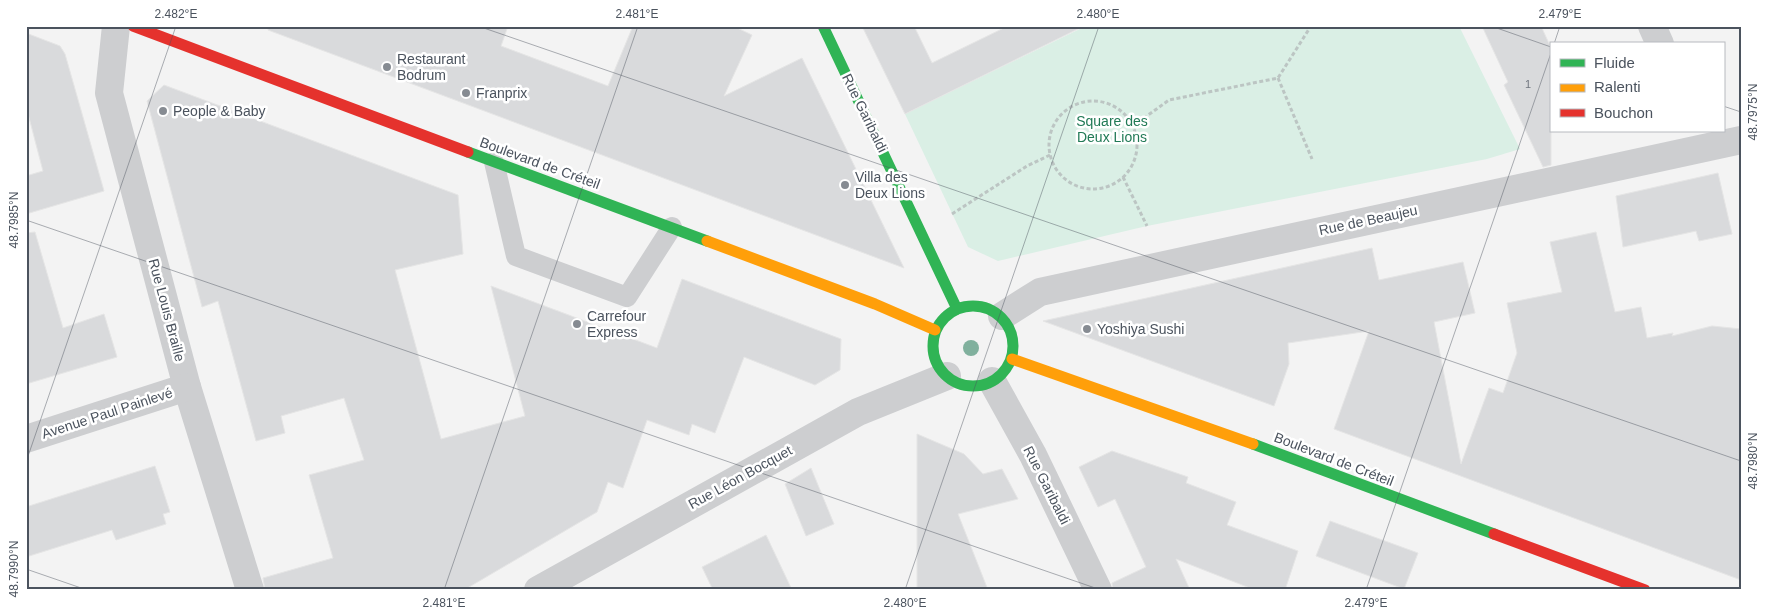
<svg xmlns="http://www.w3.org/2000/svg" width="1767" height="616" font-family="Arial,sans-serif">
<rect width="100%" height="100%" fill="#f3f3f3"/>
<path fill="#daefe5" d="M1086,26H1459L1520,149L1487,159L1147,226L998,261L968,247L905,114Z"/>
<g fill="#d9dadc" stroke="#e5e5e5">
<path d="M269,26H508L501,46L608,86L633,26H733L752,35L724,96L802,58L904,268L268,30Z"/>
<path d="M862,26H914L932,63L1008,26H1084L905,114Z"/>
<path d="M1482,26H1541L1551,48V165L1543,167L1504,85L1508,82Z"/>
<path d="M26,33L60,46L65,54L104,191L26,214V176L43,171L26,106Z"/>
<path d="M164,85L458,195L463,254L395,270L441,439L525,416L491,286L657,348L682,279L841,339L840,370L815,385L744,357L715,433L692,424L689,435L647,420L623,488L608,482L597,512L464,590H265L263,578L333,558L309,475L364,460L344,398L281,416L285,433L256,441L218,301L202,307L147,101Z"/>
<path d="M1718,173L1732,234L1699,241L1696,231L1623,247L1616,196Z"/>
<path d="M35,232L63,328L104,314L117,357L26,384V233Z"/>
<path d="M1596,232L1615,312L1641,307L1647,338L1673,333L1672,336L1712,326L1741,329V580L1334,429L1369,331L1288,343L1289,364L1274,406L1043,321L1372,248L1379,280L1463,262L1475,313L1434,322L1461,464L1489,388L1503,393L1517,353L1507,303L1562,292L1550,242Z"/>
<path d="M917,434L964,454L983,474L1002,469L1018,499L958,514L988,590H917Z"/>
<path d="M1112,451L1188,477L1186,483L1236,502L1227,525L1298,551L1285,590H1255L1176,559L1190,590H1113L1112,583L1146,567L1115,499L1098,507L1079,467Z"/>
<path d="M155,466L170,512L163,514L166,524L116,540L112,530L26,557V507Z"/>
<path d="M811,468L834,524L806,536L785,484Z"/>
<path d="M1330,521L1418,553L1404,589L1316,556Z"/>
<path d="M766,535L792,590H713L702,567Z"/>
</g>
<g fill="none" stroke-linecap="round" stroke-linejoin="round">
<g stroke="#bcc5c3" stroke-width="3" stroke-dasharray="4 2.5" stroke-linecap="butt">
<path d="M1278,78L1312,159"/>
<circle cx="1093" cy="145" r="44"/>
<path d="M1133,126L1169,100L1278,78L1311,26"/>
<path d="M1123,177L1147,226"/>
<path d="M952,214L1027,166L1050,155"/>
</g>
<path stroke="#cdced0" stroke-width="20" d="M494,162L516,256L627,297L672,227"/>
<g stroke="#cdced0" stroke-width="28">
<path d="M116,26L109,93L187,387L250,590"/>
<path d="M1652,26L1660,44"/>
<path d="M1002,316L1040,292L1741,140"/>
<path d="M992,381L1033,455L1098,590"/>
<path d="M26,439L187,387"/>
<path d="M538,590L858,412L947,376"/>
</g>
<g stroke="#30b455" stroke-width="11">
<path d="M823,26L957,309"/>
<path d="M468,152L707,241"/>
<circle cx="973" cy="346" r="40"/>
<path d="M1253,444L1494,534"/>
</g>
<g stroke="#ff9f0a" stroke-width="11">
<path d="M707,241L875,304L935,330"/>
<path d="M1012,359L1253,444"/>
</g>
<g stroke="#e5322d" stroke-width="11">
<path d="M133,26L468,152"/>
<path d="M1494,534L1645,590"/>
</g>
</g>
<circle fill="#80b09d" cx="971" cy="348" r="8"/>
<path fill="none" stroke="#4b535e" stroke-width="1" stroke-opacity="0.45" d="M478,26L1741,461M1491,26L1551,47M1554,44L1560,26M1723,106L1741,112M26,220L1101,590M26,462L176,26M26,569L87,590M444,590L638,26M905,590L1099,26M1366,590L1551,53"/>
<g fill="#868b92" stroke="#fff" stroke-width="2">
<circle cx="387" cy="67" r="5"/>
<circle cx="466" cy="93" r="5"/>
<circle cx="163" cy="111" r="5"/>
<circle cx="845" cy="185" r="5"/>
<circle cx="577" cy="324" r="5"/>
<circle cx="1087" cy="329" r="5"/>
</g>
<g text-anchor="middle" stroke-width="5" stroke-linejoin="round" paint-order="stroke">
<g font-size="11" fill="#70767f">
<text x="1528" y="88">1</text>
</g>
<g font-size="14" fill="#4b535e" stroke="#fff" text-anchor="start">
<text x="397" y="64">Restaurant<tspan x="397" dy="16">Bodrum</tspan></text>
<text x="476" y="98">Franprix</text>
<text x="173" y="116">People &amp; Baby</text>
<text x="855" y="182">Villa des<tspan x="855" dy="16">Deux Lions</tspan></text>
<text x="587" y="321">Carrefour<tspan x="587" dy="16">Express</tspan></text>
<text x="1097" y="334">Yoshiya Sushi</text>
</g>
<g font-size="14" fill="#4b535e" stroke="#fff">
<text transform="translate(865 113) rotate(64)" y="5">Rue Garibaldi</text>
<text transform="translate(540 163) rotate(20)" y="5">Boulevard de Créteil</text>
<text transform="translate(1368 220) rotate(-12)" y="5">Rue de Beaujeu</text>
<text transform="translate(167 310) rotate(75)" y="5">Rue Louis Braille</text>
<text transform="translate(107 413) rotate(-18)" y="5">Avenue Paul Painlevé</text>
<text transform="translate(1334 459) rotate(21)" y="5">Boulevard de Créteil</text>
<text transform="translate(740 477) rotate(-29)" y="5">Rue Léon Bocquet</text>
<text transform="translate(1047 485) rotate(63)" y="5">Rue Garibaldi</text>
</g>
<g font-size="14" fill="#217a56" stroke="#fff">
<text x="1112" y="126">Square des<tspan x="1112" dy="16">Deux Lions</tspan></text>
</g>
</g>
<rect width="1767" height="616" fill="none" stroke="#ffffff" stroke-width="55"/>
<rect x="1550" y="42" width="175" height="90" fill="#ffffff" stroke="#b7babf"/>
<rect x="1560" y="59" width="25" height="8" fill="#30b455" stroke="#b7babf"/>
<text x="1594" y="68" font-size="15" fill="#4b535e">Fluide</text>
<rect x="1560" y="84" width="25" height="8" fill="#ff9f0a" stroke="#b7babf"/>
<text x="1594" y="92" font-size="15" fill="#4b535e">Ralenti</text>
<rect x="1560" y="109" width="25" height="8" fill="#e5322d" stroke="#b7babf"/>
<text x="1594" y="118" font-size="15" fill="#4b535e">Bouchon</text>
<rect x="28" y="28" width="1712" height="560" fill="none" stroke="#4b535e" stroke-width="2"/>
<g font-size="12" text-anchor="middle" fill="#4b535e">
<text x="176" y="18">2.482°E</text>
<text x="637" y="18">2.481°E</text>
<text x="1098" y="18">2.480°E</text>
<text x="1560" y="18">2.479°E</text>
<text transform="translate(1753 112) rotate(-90)" y="4">48.7975°N</text>
<text transform="translate(14 220) rotate(-90)" y="4">48.7985°N</text>
<text transform="translate(1753 461) rotate(-90)" y="4">48.7980°N</text>
<text transform="translate(14 569) rotate(-90)" y="4">48.7990°N</text>
<text x="444" y="607">2.481°E</text>
<text x="905" y="607">2.480°E</text>
<text x="1366" y="607">2.479°E</text>
</g>
</svg>
